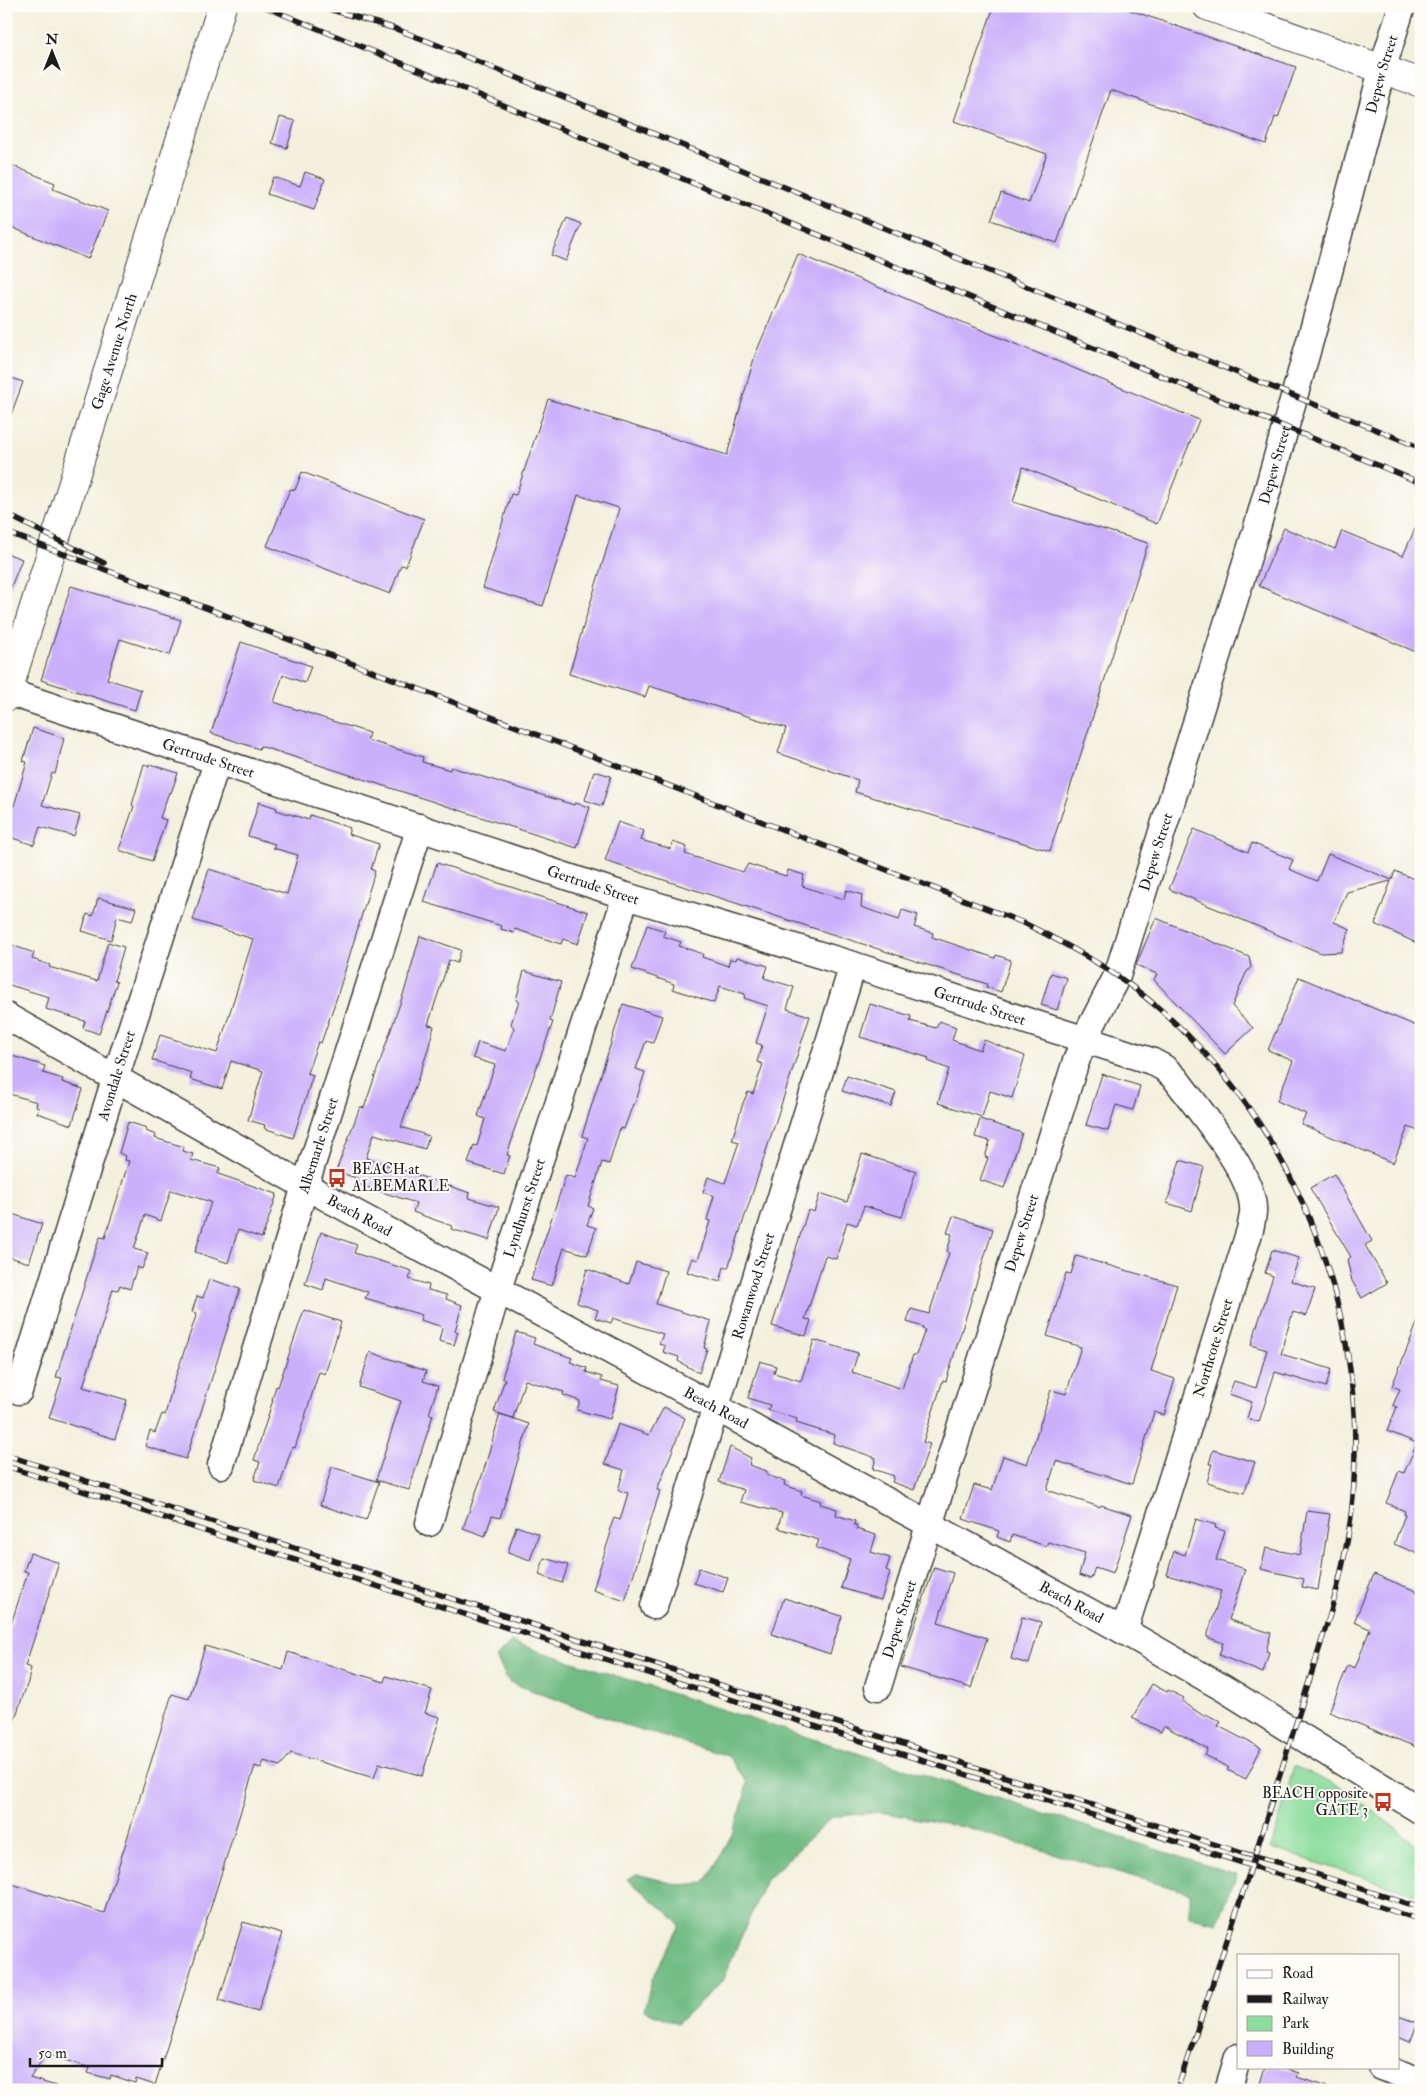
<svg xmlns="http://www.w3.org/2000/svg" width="1427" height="2096" font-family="'IM FELL Double Pica',serif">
<rect width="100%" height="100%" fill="#fdfcf7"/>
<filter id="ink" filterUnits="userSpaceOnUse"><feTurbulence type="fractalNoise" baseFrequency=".02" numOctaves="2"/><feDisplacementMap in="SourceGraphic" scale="10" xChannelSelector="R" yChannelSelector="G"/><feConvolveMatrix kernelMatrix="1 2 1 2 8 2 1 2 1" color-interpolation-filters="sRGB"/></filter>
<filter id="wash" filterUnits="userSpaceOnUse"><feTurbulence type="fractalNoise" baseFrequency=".0096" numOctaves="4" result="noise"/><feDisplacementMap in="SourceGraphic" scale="20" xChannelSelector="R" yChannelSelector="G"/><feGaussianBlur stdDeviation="1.12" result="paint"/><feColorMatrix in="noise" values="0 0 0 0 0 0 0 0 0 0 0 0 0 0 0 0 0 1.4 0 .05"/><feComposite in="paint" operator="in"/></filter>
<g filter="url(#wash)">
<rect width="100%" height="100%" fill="#f3f0dd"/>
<path fill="#8cdd9d" stroke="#547c5c" d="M1294,1766L1344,1789L1421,1848V1896L1271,1848Z"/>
<path fill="#71bc84" stroke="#466c50" d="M511,1642L1237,1875L1217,1923L1190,1917V1893L963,1827L880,1812L832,1817L766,1880L722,1981L677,2024L644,2010L652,1979L680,1925L667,1912L627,1879L637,1874L679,1885L705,1883C726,1848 741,1822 747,1782L728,1756L625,1725L509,1682L496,1658Z"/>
<g id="blocks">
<g fill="#caaffb">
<path d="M994,6H1118L1296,67L1278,118L1275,117L1266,144L1111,90L1057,243L991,220L1001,193L1029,203L1047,154L954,121Z"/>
<path d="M280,117L295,121L287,148L272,143Z"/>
<path d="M6,163L55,183L53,189L108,211L88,259L6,225Z"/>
<path d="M305,172L325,179L314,210L267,194L273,177L300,186Z"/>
<path d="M567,218L581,224L566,261L551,255Z"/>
<path d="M798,254L1199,420L1157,524L1023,467L1013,502L1148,543L1050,851L855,792L858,780L778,753L786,728L649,686L645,697L569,674L619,508L578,495L543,606L483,588L511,494L516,495L548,399L727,455L755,355Z"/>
<path d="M6,376L23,382L8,423H6Z"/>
<path d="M302,472L424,519L406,566L401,565L390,594L267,546L290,489L295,490Z"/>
<path d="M1421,515V654L1259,586L1284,528L1335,549L1342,531L1403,556Z"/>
<path d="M6,553L22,559L7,597H6Z"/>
<path d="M71,586L181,620L170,655L120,639L107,679L141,690L135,710L41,680Z"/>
<path d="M241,642L311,666L305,683L283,675L274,702L369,733L367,740L423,757L422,762L450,770L451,767L574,805L575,803L590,807L577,848L260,746L259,749L211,733Z"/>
<path d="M33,728L64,738L55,774L52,773L42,805L80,815L74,836L40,827L34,845L6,836V823L12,805L14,806L27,762L23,761Z"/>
<path d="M144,764L149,766L150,764L178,773L171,793L169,792L160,818L166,820L152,861L119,850L134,806L132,805Z"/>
<path d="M594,771L611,776L602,806L585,800Z"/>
<path d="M259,802L277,808L276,810L309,820L310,815L350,828L348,834L379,844L371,869L375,871L337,997L321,1043L318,1042L307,1073L313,1075L293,1138L264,1128L265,1125L248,1120L263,1071L231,1061L222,1089L190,1079L192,1073L152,1060L160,1035L217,1053L253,939L193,920L209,869L287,894L298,855L273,848L275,844L248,836Z"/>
<path d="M618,822L644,831L641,840L671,849L673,842L687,847L685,854L743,872L748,864L786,876L788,870L804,875L802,886L826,894L844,899L846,890L862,895L861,907L899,920L902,910L918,915L914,927L933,933L932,937L995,958L996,955L1011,960L1001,992L986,987L987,984L605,861Z"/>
<path d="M1194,829L1248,852L1252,843L1293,860L1289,869L1317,881L1328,854L1392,880L1395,871L1421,882V945L1375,924L1391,881L1347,892L1334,922L1350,929L1341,952L1321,953L1169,889Z"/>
<path d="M437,863L588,912L578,944L563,939L561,944L515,929L514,933L501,929L502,926L424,902Z"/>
<path d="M98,898L136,908L132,921L117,917L111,940L82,931L87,914L93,916Z"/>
<path d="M1156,918L1249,957L1251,967L1246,973L1232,1006L1253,1028L1225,1054L1154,980L1157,974L1136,965Z"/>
<path d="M647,925L665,931L663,936L681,942L679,946L703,954L702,957L728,966L730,959L736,960L737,957L768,966L764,978L794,987L787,1009L810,1016L728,1268L724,1267L720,1282L687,1272L692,1258L698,1260L710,1221L707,1220L714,1196L703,1192L708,1177L725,1183L739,1142L732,1140L743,1103L748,1092L753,1094L763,1064L757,1062L762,1045L756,1043L768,1006L744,998L745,994L720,986L714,1003L673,989L674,984L632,969Z"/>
<path d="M420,936L461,950L457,963L449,960L428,1025L434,1026L427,1053L401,1127L429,1136L425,1149L374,1134L366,1158L470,1193L469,1198L499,1207L489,1240L451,1229L452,1226L413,1212L416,1203L357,1184L359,1179L336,1171L360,1107L364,1108L405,989Z"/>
<path d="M108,942L124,947L114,981L117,982L99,1034L83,1028L85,1021L46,1009L49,997L6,984V943L34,953L32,959L50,965L49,967L97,981Z"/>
<path d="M524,971L561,982L550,1021L553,1022L512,1136L513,1137L507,1155L510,1156L504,1174L468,1163L474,1145L477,1146L485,1119L478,1116L495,1065L473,1058L478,1042L506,1051L514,1028L511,1024L519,1001L516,1000Z"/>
<path d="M1051,973L1067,978L1057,1010L1041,1005Z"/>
<path d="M1299,977L1421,1028V1132L1408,1127L1393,1163L1301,1124L1306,1114L1277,1101L1293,1061L1268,1050Z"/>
<path d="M623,1004L662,1016L653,1043L646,1041L636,1069L645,1072L635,1104H633L624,1129L620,1128L609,1164L602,1162L588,1206L593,1208L587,1225L596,1228L587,1255L564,1248L552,1286L531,1280L566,1175L575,1178L588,1138L582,1136Z"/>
<path d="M870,1004L911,1016L910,1021L936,1028L939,1021L956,1027L952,1040L980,1050L984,1040L1025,1056L1012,1098L990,1091L982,1117L938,1103L949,1069L928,1061L929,1058L860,1037Z"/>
<path d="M6,1054L45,1066L43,1073L63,1079L62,1082L83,1089L72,1125L37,1113L39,1108L36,1107L37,1102L6,1093Z"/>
<path d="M1102,1074L1140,1086L1133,1110L1116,1105L1108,1131L1086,1125Z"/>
<path d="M847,1076L896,1092L891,1106L842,1091Z"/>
<path d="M980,1119L1022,1133L1004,1188L980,1180L988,1158L985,1157L990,1141L975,1137Z"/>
<path d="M128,1122L147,1128L146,1131L156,1135L155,1138L184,1147L183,1151L193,1154L191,1160L220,1168L218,1174L277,1194L262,1238L238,1230L228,1263L195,1252L211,1202L171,1190L161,1221L145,1215L134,1249L148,1253L142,1269L137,1267L130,1289L120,1285L118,1290L113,1289L83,1387L127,1400L115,1439L49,1418L62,1378L56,1377L93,1257L100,1237L105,1238L129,1161L125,1160L126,1156L119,1153Z"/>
<path d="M862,1154L916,1171L902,1217L864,1206L857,1225L847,1222L836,1259L825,1256L805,1319L811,1320L806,1336L772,1326L808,1210L814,1212L820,1193L847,1202Z"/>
<path d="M1180,1160L1204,1167L1192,1211L1167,1203Z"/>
<path d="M1334,1174L1372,1241L1365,1245L1387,1283L1362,1298L1352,1281L1347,1260L1351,1257L1310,1188Z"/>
<path d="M6,1212L42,1224L29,1263L6,1256Z"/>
<path d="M953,1216L993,1229L946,1381L943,1380L923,1442L930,1444L914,1490L892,1482L894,1476L873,1469L876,1458L833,1443L835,1435L796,1423L797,1419L768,1410L770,1405L748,1398L760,1361L776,1366L774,1373L801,1381L814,1340L858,1353L852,1372L902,1389L913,1355H916L925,1330L922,1329L923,1327L907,1322L911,1309L929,1314L949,1253L947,1252L952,1234L947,1233Z"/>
<path d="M321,1232L357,1245L354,1253L412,1271L409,1279L429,1285L428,1290L447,1295L446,1299L462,1305L455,1331L458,1332L454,1345L439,1341L442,1328L440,1326L420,1320L422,1315L365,1298L368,1292L326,1278L323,1290L305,1284Z"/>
<path d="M1272,1250L1299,1258L1291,1281L1315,1289L1306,1316L1293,1312L1283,1344H1284L1281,1354L1331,1369L1326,1387L1275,1372L1259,1422L1247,1418L1252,1402L1229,1394L1234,1381L1256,1388L1267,1350L1251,1345L1273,1276L1265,1273Z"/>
<path d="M1076,1256L1177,1285L1151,1371L1175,1379L1164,1415L1154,1412L1132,1484L1056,1461L1047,1490L1100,1507L1101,1505L1132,1515L1113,1573L1095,1567L1091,1579L1079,1575L1085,1553L1048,1542L1046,1546L1012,1535L1010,1542L997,1537L999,1531L963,1519L974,1485L992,1490L1003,1456L1027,1464L1051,1390L1066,1394L1081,1347L1047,1336L1066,1273L1071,1274Z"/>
<path d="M636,1262L666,1271L656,1304L711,1321L704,1348L707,1349L699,1373L678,1361L679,1357L663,1352L665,1346L659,1344L663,1334L613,1318L611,1323L595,1318L598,1310L577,1303L587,1269L629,1284Z"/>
<path d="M209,1279L240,1289L186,1459L145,1446L150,1431L155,1433L162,1414L165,1415L174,1381L197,1313L192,1312L197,1296L203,1298Z"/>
<path d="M304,1310L341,1322L325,1374L319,1372L295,1448L292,1447L279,1488L254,1480L260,1462L254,1460L273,1400H272L276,1386L278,1387Z"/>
<path d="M1420,1316H1421V1555L1394,1544L1405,1515L1404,1514L1405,1511L1386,1503L1399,1471L1404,1473L1417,1443L1387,1431L1397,1407L1393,1405L1400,1389L1392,1386Z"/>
<path d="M516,1332L535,1338L533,1344L572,1358L570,1362L587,1368L586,1372L602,1377L601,1381L619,1386L610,1419L577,1410L580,1401L563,1395L564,1392L525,1380L513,1418L494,1412L505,1379L502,1378Z"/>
<path d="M370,1352L426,1371L423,1381L438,1386L429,1414L433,1415L409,1490L376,1480L401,1401L359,1387Z"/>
<path d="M664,1407L685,1418L657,1490L660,1491L625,1601L593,1590L611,1532L609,1531L614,1518L620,1520L628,1493L618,1490L624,1470L605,1464L618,1424L649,1435Z"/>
<path d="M500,1414L529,1424L500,1518L492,1516L485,1536L463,1528L483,1473Z"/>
<path d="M730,1447L751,1458L749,1465L767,1471L766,1475L785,1481L784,1485L802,1491L801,1495L821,1501L820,1504L837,1509L836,1515L855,1521L854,1525H857L856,1529L876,1535L871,1552L890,1558L886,1570L890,1572L881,1600L841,1588L850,1559L816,1548L819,1540L778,1528L782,1513L740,1502L744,1490L719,1482Z"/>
<path d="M1213,1450L1255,1462L1244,1493L1207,1482L1212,1464H1209Z"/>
<path d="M332,1467L379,1482L366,1520L320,1505Z"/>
<path d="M1307,1511L1330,1514L1318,1590L1302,1587L1304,1579L1261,1569L1266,1548L1300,1555Z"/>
<path d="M1196,1519L1216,1525L1215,1528L1225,1531L1216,1560L1245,1569L1229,1620L1271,1633L1266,1651L1269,1652L1263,1673L1219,1655L1223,1643L1207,1637L1221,1591L1167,1575L1174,1551L1185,1555Z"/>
<path d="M516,1526L539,1534L530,1560L508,1552Z"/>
<path d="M30,1553L59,1563L25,1666L31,1668L28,1682L9,1735H6V1639L28,1572L24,1571Z"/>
<path d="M544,1558L568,1565L562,1583L539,1575Z"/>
<path d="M934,1567L953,1573L938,1622L987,1638L971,1688L901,1667Z"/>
<path d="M699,1568L728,1578L723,1592L694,1583Z"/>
<path d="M1374,1574L1421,1593V1749L1329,1712L1348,1665L1355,1668L1370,1629L1354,1622Z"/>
<path d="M784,1598L842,1616L830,1654L772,1634Z"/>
<path d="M1022,1617L1041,1622L1029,1664L1011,1659Z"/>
<path d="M205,1646L283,1670L288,1652L384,1682L386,1676L432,1690L425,1713L440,1717L422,1776L379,1763L374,1778L291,1753L280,1766L264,1761L261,1768L255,1766L155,2085L136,2079L135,2083L111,2075L110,2079L88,2073L90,2068L46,2054L30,2078L56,2086L55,2090H6V1905L12,1884L104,1913L172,1694L189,1699Z"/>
<path d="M1152,1684L1167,1692L1168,1690L1184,1698L1182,1701L1205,1717L1206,1714L1221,1722L1218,1726L1261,1748L1246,1779L1227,1770L1229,1768L1205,1755L1208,1749L1164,1726L1161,1732L1132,1718Z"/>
<path d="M243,1922L282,1933L258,2012L219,2000Z"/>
<path d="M1398,2016L1418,2023L1410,2042L1398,2037Z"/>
<path d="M1265,2067H1281L1299,2073L1297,2077L1327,2087V2090H1258Z"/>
</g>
</g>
</g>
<g filter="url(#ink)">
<use href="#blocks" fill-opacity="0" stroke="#3c3c39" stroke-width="1"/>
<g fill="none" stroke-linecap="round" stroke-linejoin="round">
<g stroke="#3c3c39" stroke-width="29">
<g id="minor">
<path id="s1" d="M8,692L626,896L853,965L1151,1061L1164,1068L1176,1079C1199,1111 1251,1170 1253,1207C1254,1214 1251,1223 1250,1230L1124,1631"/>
<path id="s2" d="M6,1016L305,1186L715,1407L1124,1631L1223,1688L1421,1811"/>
<path id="s3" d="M19,1391L115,1079L217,762"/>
<path id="s4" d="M221,1465L305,1186L420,827"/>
<path id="s5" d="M429,1523L498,1289L626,896"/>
<path id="s6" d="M654,1606L853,965"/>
<path id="s7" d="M878,1687L1075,1064L1084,1040L1117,976L1256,531L1321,302L1382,70L1402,6"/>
<path d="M1381,2067L1421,2081"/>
<path d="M1228,2090L1238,2057"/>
</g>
</g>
<g stroke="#3c3c39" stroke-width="30">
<g id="major">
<path d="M1207,6L1421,83"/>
<path id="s8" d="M6,697L222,6"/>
</g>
</g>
<use href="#minor" stroke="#fff" stroke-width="26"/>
<use href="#major" stroke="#fff" stroke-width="28"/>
<g stroke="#1c1c1c" stroke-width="5.5">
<g id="rail">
<path d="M263,6L1421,483"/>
<path d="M319,6L396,29L430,42L1421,448"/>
<path d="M6,514L104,563"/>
<path d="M6,532L406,684L1024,923C1066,944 1107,966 1144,996C1288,1111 1365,1298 1354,1481C1352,1525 1343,1569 1331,1611L1249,1874L1177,2090"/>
<path d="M6,1455L1242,1853L1285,1864L1421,1908"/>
<path d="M6,1466L220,1536L1421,1920"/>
</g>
</g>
<use href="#rail" stroke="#fdfcf7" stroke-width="4" stroke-dasharray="11" stroke-linecap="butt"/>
</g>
</g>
<defs>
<g id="bus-bare" transform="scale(1.5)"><path d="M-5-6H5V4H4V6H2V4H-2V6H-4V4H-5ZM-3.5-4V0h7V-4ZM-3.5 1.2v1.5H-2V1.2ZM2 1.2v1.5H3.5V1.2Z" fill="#c8321e" stroke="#fdfcf7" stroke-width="2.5" paint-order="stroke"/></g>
</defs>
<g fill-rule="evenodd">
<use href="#bus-bare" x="337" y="1178"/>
<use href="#bus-bare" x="1383" y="1802"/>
</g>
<g text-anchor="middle" stroke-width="4" stroke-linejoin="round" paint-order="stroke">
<g font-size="15" fill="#1c1c1c" stroke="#fdfcf7">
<text dy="5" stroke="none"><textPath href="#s7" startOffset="1691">Depew Street</textPath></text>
<text dy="5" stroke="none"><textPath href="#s8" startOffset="362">Gage Avenue North</textPath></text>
<text dy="5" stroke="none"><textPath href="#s7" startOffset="1286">Depew Street</textPath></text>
<text dy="5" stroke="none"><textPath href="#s1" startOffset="211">Gertrude Street</textPath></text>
<text dy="5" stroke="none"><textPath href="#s7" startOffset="881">Depew Street</textPath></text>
<text dy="5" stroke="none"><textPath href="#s1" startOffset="616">Gertrude Street</textPath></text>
<text dy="5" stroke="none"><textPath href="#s1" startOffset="1021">Gertrude Street</textPath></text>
<text dy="5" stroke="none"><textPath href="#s3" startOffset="330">Avondale Street</textPath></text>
<text dy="5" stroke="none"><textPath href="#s4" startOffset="334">Albemarle Street</textPath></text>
<text dy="5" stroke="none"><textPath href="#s5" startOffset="329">Lyndhurst Street</textPath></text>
<text dy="5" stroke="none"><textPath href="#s2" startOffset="406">Beach Road</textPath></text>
<text dy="5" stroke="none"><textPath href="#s7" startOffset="476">Depew Street</textPath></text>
<text dy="5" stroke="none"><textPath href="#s6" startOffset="335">Rowanwood Street</textPath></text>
<text transform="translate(1213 1348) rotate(-73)" y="5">Northcote Street</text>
<text dy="5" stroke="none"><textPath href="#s2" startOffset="811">Beach Road</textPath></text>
<text dy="5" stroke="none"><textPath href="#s2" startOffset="1216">Beach Road</textPath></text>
<text dy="5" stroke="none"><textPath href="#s7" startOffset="71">Depew Street</textPath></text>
</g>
<g font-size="15" fill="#1c1c1c" stroke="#fdfcf7" text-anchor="start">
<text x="352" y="1174">BEACH at<tspan x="352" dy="17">ALBEMARLE</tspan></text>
<text x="1368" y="1798" text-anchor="end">BEACH opposite<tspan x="1368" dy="17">GATE 3</tspan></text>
</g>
</g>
<rect width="1427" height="2096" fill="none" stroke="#fdfcf7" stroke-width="25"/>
<rect x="1237" y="1954" width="162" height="115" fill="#fdfcf7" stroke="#a3a29f"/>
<rect x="1247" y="1970" width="25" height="8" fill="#ffffff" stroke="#a3a29f"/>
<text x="1282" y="1978" font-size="15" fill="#1c1c1c">Road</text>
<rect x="1247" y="1995" width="25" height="8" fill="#1c1c1c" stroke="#a3a29f"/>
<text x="1282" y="2004" font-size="15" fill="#1c1c1c">Railway</text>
<rect x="1247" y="2016" width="25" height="15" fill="#8cdd9d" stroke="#a3a29f"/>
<text x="1282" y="2028" font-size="15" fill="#1c1c1c">Park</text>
<rect x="1247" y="2041" width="25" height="15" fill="#caaffb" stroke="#a3a29f"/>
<text x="1282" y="2054" font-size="15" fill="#1c1c1c">Building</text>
<g transform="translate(52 52)" stroke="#fdfcf7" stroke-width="4" paint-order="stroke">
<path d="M0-4L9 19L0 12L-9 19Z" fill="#1c1c1c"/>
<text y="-8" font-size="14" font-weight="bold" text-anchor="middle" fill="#1c1c1c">N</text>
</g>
<path d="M30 2058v8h132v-8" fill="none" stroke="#1c1c1c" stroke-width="2.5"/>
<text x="38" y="2058" font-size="15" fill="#1c1c1c" stroke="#fdfcf7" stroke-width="4" paint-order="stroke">50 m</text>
</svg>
